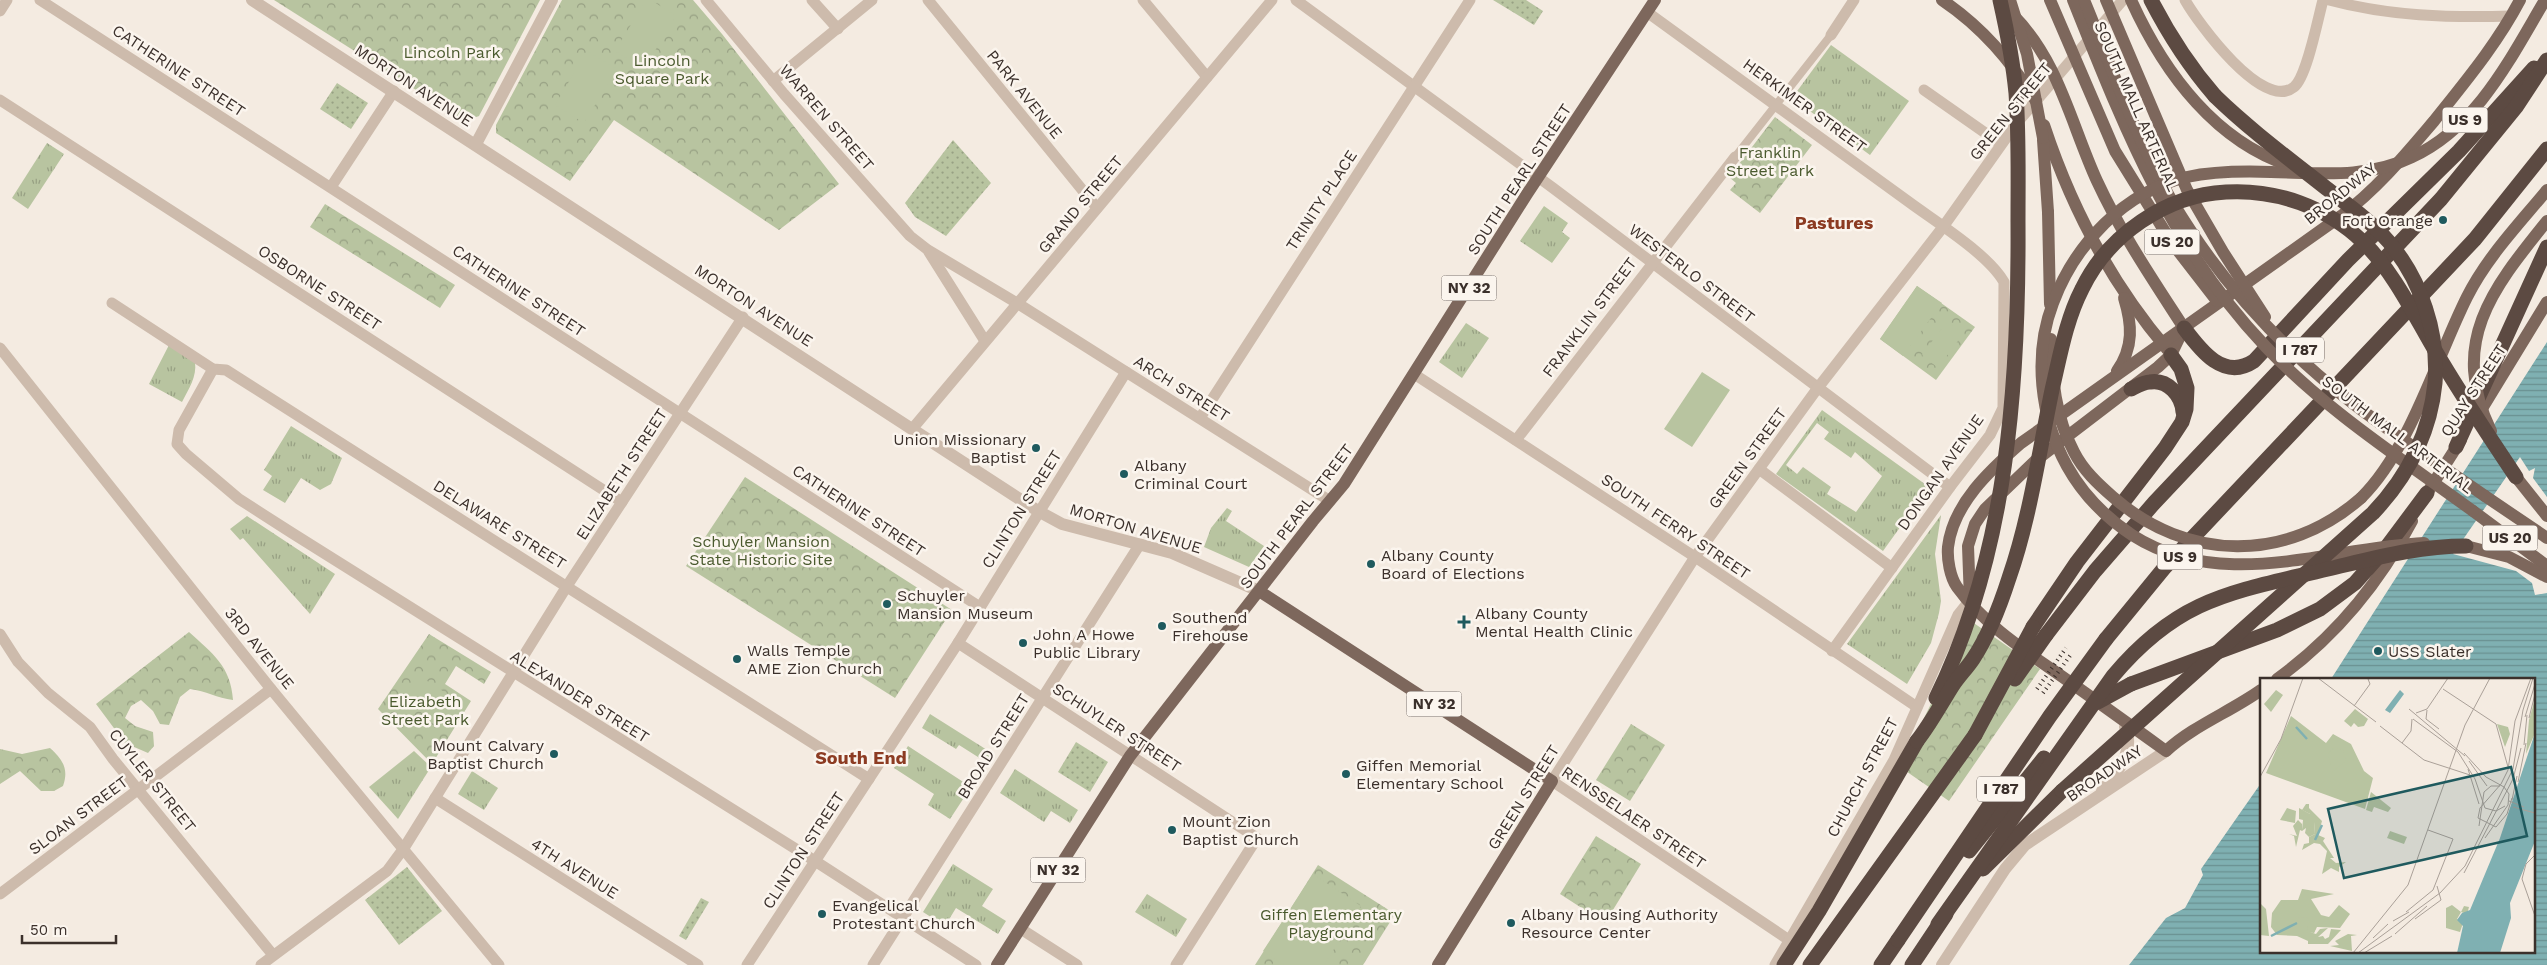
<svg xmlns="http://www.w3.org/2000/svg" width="2547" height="965" font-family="'Work Sans',sans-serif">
<defs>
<pattern id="grass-tufts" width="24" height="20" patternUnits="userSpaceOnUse" patternTransform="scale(1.25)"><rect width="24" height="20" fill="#b8c4a0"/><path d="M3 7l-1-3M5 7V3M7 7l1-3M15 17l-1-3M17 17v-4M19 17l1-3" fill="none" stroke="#97a083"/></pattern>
<pattern id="forest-crowns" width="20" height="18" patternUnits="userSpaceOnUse" patternTransform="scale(1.25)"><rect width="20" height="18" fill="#b8c4a0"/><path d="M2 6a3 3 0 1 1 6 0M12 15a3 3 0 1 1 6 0" fill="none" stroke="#97a083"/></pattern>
<pattern id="garden-dots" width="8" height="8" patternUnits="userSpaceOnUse" patternTransform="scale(1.25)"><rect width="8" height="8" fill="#b8c4a0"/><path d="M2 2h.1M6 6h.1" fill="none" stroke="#97a083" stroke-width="1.8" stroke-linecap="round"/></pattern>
<pattern id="water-rules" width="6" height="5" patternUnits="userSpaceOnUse" patternTransform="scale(1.25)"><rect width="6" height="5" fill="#7fb0b2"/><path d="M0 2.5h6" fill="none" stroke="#699091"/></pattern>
</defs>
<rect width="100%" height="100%" fill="#f4ebe1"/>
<g fill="url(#grass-tufts)" fill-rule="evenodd">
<path d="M1831,45L1909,101L1870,155L1792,98Z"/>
<path d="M47,143L64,154L28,209L12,198Z"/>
<path d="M1544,206L1568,223L1562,232L1570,238L1552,263L1520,241Z"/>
<path d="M1466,323L1489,338L1462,378L1439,362Z"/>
<path d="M169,345L195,362C197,377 189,388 182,402L149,384Z"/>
<path d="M1822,410L1929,487L1883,551L1776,474ZM1817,423L1829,432L1824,439L1851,458L1855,452L1882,476L1856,512L1827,494L1831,487L1803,467L1797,474L1786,465Z"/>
<path d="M291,426L342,458L331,484L320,490L301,478L285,503L263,490L272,476L264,470Z"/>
<path d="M1227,508L1232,511L1226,521L1264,546L1249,567L1204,547L1211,528Z"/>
<path d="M1941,515L1935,554L1941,601L1939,613L1931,643L1907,684L1847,644Z"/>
<path d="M247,516L335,574L310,614L243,538L240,540L230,529Z"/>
<path d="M930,714L995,755L989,764L959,745L956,749L922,728Z"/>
<path d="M908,746L971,787L950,819L928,805L934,794L894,768Z"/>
<path d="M414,751L431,767L398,819L369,787Z"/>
<path d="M1015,769L1078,810L1070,823L1051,811L1044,822L1000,793Z"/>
<path d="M472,771L498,788L484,810L458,794Z"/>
<path d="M953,864L993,889L982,906L1006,921L998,934L956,908L945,926L923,912Z"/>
<path d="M1147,894L1187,919L1176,937L1135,912Z"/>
</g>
<g fill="url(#forest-crowns)">
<path d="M274,0H540L479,116L465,121Z"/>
<path d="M562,0H693L722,34L839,184L779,230L614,120L570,181L496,133V125Z"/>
<path d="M1775,117L1812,145L1760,213L1730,190L1736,183L1729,177Z"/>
<path d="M325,204L455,285L440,308L310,227Z"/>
<path d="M1917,286L1975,327L1936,380L1880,339Z"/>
<path d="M745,477L952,610L895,698L686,566Z"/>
<path d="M1968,619L2040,669L1949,801L1900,767L1950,665Z"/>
<path d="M189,632C212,653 231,666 233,700C217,698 206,691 190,689L180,697L169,725L160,724L153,711L141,700L131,706L125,718L135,726L153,732L154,746L148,753L125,743L96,704Z"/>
<path d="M429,634L491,672L484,684L456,666L445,684L471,701L432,764L378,709Z"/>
<path d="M1631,724L1665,745L1630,801L1596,780Z"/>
<path d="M50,748C63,760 69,769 63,786L54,791H41L20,771L0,784V749L22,754Z"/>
<path d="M1596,836L1641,864L1605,923L1560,894Z"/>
<path d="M1318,865L1395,914L1363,965H1255Z"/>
</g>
<g fill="url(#garden-dots)">
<path d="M1493,0H1526L1543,11L1534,25Z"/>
<path d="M337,83L368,103L351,129L320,109Z"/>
<path d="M953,140L991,183L946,236L915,217L905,203Z"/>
<path d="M1076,742L1108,762L1090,792L1058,772Z"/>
<path d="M407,867L442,911L399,945L365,900Z"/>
<path d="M701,898L709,902L686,940L679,936Z"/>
</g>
<g fill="#b8c4a0">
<path d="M646,0H651L676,16L644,69L615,51Z"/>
<path d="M587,51L617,69L584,123L555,105Z"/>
<path d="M1917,286L1942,303L1903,356L1880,339Z"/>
<path d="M1947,321L1963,334L1938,368L1922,355Z"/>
<path d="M1702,372L1730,390L1692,447L1664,429Z"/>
<path d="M418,675L463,704L451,722L406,693Z"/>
<path d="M1313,874L1361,906L1324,965H1285L1263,951Z"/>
</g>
<path fill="url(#water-rules)" d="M2547,342V965H2129L2166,918L2185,908L2203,875L2201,869L2261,783V951H2533V679H2331Z"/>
<path fill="#f4ebe1" d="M2520,457L2529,471L2535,468L2533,478L2547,497V593L2535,595L2532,583L2516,571L2453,554Z"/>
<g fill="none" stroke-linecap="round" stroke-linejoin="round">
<path stroke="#cdbbac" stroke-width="8" d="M1735,157L1831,35"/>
<g stroke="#cdbbac" stroke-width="11">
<path d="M40,0L980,607"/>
<path d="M706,0L784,94L910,236L928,250L1017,303L1330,501"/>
<path d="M812,0L838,29"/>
<path d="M928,0L1097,208"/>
<path d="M1143,0L1207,77"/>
<path d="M1296,0L1553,188L1950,487"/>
<path d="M2185,0C2198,23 2263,112 2294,87C2307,77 2318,18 2323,0"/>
<path d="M2329,0C2388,16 2450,18 2511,16"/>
<path d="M0,11L7,0"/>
<path d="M1647,12C1734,76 1822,138 1909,202C1936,222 1988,254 2004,282L2003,408L1990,435L1950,487L1832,651"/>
<path d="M1831,35L1854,0"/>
<path d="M773,81L872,0"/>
<path d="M1924,90L2001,144"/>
<path d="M0,100L622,502"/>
<path d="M331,187L394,91"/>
<path d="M929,252L985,341"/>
<path d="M112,303L213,369L226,370L869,779"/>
<path d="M0,348L271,689L499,965"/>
<path d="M213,369L179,430L177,444L186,454L239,499L292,533L815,861L976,965"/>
<path d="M1414,374L1695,557L1917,707"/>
<path d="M1200,418L1470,0"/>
<path d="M913,428L1272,0"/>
<path d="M1516,440L1735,157"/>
<path d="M1759,469L1892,568"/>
<path d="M0,634L18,662L48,693L90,727L113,759L273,955"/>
<path d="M958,643L1257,838L1176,965"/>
<path d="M435,798L698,965"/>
<path d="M0,894L271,689"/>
<path d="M1021,929L1077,965"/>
<path d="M1789,940L1552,781L1695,557L1817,389L1943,227L2016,124L2123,0"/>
<path d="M261,965L387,871L404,848L567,586L743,317"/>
<path d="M747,965L958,643L1126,372"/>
<path d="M873,965L1140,544"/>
<path d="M1775,965L1894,760L1958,615L1970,600"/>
</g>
<g stroke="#cdbbac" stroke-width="12">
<path d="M252,0L1038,511L1062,524L1172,553L1259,591"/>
<path d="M476,144L552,0"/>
<path d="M2102,791C2116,774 2136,751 2125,727"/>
<path d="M1942,965L2005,869L2025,845L2166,751"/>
</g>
<g stroke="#7d675c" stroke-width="12">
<path d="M1942,0C1982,27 2010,60 2036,101"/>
<path d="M2131,0C2164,73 2217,145 2297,168"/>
<path d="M2014,16C2059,62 2071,124 2097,181C2121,233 2153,280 2184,328"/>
<path d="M2044,125C2071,207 2111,283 2167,349"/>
<path d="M2043,140L2048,212"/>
<path d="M2117,371C2134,347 2132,324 2124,298"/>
<path d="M2478,415L2547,302"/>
<path d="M2516,477L2547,516"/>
<path d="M2429,490L2461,440"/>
<path d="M2485,496L2547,538"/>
<path d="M2361,498C2410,450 2436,359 2467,297C2487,257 2519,224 2547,190"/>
<path d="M2473,511L2547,566"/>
<path d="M2466,546L2509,557L2547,577"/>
<path d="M1259,591L1552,781L1438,965"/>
<path d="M1970,600L1968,546L1975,524L1985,509L2035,461L2158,367L2171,355L2184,328"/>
<path d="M2277,679C2335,637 2379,584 2412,521"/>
<path d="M2261,690C2230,712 2193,726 2166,751C2130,725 2094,699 2057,673C2021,648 1983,623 1957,587C1950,577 1947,559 1948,547C1953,504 1990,470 2021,443L2341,216C2378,188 2405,155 2434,121C2465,82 2497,44 2520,0"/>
<path d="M997,965L1130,756L1313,521L1344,484L1527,194L1655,0"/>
</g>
<g stroke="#5c4a42" stroke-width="15">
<path d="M2151,0C2169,35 2189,66 2215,96"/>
<path d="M2184,328C2201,351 2224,381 2254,361L2348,260L2459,151L2534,68"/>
<path d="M2131,389C2137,386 2144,382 2150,382C2168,379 2182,396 2183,412"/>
<path d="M2456,447L2547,247"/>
<path d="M2033,627L2077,562L2165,448L2182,422L2186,409L2187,388L2181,369L2171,355"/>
<path d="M2046,635L2095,571L2154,503L2441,199L2516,107L2547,60"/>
<path d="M2106,639L2165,567L2475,239L2547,149"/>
<path d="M2131,684L2277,630L2320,609L2355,583L2386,548L2427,493"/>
<path d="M1983,869L2062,791"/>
<path d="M1784,965L1819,911L1917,741"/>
<path d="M1810,965L1975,735"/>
<path d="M1881,965L1898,940"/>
<path d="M1912,965L1946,914"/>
</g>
<g stroke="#3b302b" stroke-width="4" stroke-dasharray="1 4" stroke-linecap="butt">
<path d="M2037,689L2066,648"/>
<path d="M2043,693L2072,653"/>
</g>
<g stroke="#7d675c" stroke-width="12">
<path d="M2010,0L2027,54L2043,138"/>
<path d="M2050,0L2115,151L2172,243L2217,301"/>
<path d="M2073,0C2124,127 2169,245 2266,347C2327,411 2402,459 2473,511"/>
<path d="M2084,0C2112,67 2135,138 2172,201C2219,280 2282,349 2355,405C2397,437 2442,466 2485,496"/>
<path d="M2106,0L2187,190L2223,252L2265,317"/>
<path d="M2048,212L2050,304"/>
<path d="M2051,339C2052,379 2055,416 2074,452C2083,470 2098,484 2113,497C2187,562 2287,563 2361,498"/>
<path d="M2491,431C2448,342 2493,288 2547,221"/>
<path d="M2424,543C2326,548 2223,593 2132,535C2105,517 2082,493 2067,466C2040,417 2033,355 2053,303C2075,244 2124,192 2187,177C2215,171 2243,171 2271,172C2319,173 2367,179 2412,157C2477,127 2510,59 2545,0"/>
</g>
<g stroke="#5c4a42" stroke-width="15">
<path d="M2015,679L2046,635"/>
<path d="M1936,698C2008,552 2019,382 2018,222C2018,179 2019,136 2016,93C2013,62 2007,31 2000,0"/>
<path d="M2098,702L2131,684"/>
<path d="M1975,735L2033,627"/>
<path d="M1917,741C1931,723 1941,704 1953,685C1959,676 1967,668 1973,659C1989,635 2000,606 2009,578C2030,518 2039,452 2052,390C2060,356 2066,320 2082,289C2108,235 2166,195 2226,192C2276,189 2327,207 2363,242C2394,272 2414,315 2436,352C2461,395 2489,436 2516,477"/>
<path d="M2062,791L2373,513C2408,476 2430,434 2435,383C2439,333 2421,280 2389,242C2371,221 2348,205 2326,188C2288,158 2249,129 2215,96"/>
<path d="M1969,851L2044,758"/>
<path d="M1938,924L2113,676C2179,597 2233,592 2328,569C2375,558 2418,546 2466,546"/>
<path d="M1898,940L2050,716L2106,639"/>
</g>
</g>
<g fill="#1f5a5e" stroke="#fbf5ee" stroke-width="2">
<circle cx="2443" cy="220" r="5"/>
<circle cx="1036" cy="448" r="5"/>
<circle cx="1124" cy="474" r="5"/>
<circle cx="1371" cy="564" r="5"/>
<circle cx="887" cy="604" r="5"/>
<path d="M1461.5 614.5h5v5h5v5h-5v5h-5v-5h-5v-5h5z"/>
<circle cx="1162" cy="626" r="5"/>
<circle cx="1023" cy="643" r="5"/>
<circle cx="2378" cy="651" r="5"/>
<circle cx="737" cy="659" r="5"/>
<circle cx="554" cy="754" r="5"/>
<circle cx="1346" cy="774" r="5"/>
<circle cx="1172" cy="830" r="5"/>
<circle cx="822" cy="914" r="5"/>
<circle cx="1511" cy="923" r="5"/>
</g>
<g text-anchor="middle" stroke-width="5" stroke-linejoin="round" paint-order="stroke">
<g fill="#fbf5ee" stroke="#756b66" stroke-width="1">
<rect x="2442.5" y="107.5" width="45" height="25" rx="4"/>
<rect x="2144.5" y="229.5" width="55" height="25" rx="4"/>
<rect x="1441.5" y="275.5" width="55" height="25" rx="4"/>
<rect x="2276" y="337.5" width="48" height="25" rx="4"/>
<rect x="2482.5" y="525.5" width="55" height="25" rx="4"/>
<rect x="2157.5" y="544.5" width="45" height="25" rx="4"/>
<rect x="1406.5" y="691.5" width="55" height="25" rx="4"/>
<rect x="1977" y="776.5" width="48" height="25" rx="4"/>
<rect x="1030.5" y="857.5" width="55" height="25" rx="4"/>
</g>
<g font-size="15" font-weight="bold" fill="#3b302b">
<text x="2465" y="125">US 9</text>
<text x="2172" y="247">US 20</text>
<text x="1469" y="293">NY 32</text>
<text x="2300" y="355">I 787</text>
<text x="2510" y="543">US 20</text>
<text x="2180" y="562">US 9</text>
<text x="1434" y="709">NY 32</text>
<text x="2001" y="794">I 787</text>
<text x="1058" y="875">NY 32</text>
</g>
<g font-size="16" fill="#4a5a2e" stroke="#fbf5ee">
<text x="452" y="58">Lincoln Park</text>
<text x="662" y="66">Lincoln<tspan x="662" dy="18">Square Park</tspan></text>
<text x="1770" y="158">Franklin<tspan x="1770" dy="18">Street Park</tspan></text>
<text x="761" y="547">Schuyler Mansion<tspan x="761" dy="18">State Historic Site</tspan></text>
<text x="425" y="707">Elizabeth<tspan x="425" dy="18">Street Park</tspan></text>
<text x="1331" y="920">Giffen Elementary<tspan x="1331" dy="18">Playground</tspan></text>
</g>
<g font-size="16" fill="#3b302b" stroke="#fbf5ee">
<text transform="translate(179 70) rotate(33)" y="6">CATHERINE STREET</text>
<text transform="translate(414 85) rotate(33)" y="6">MORTON AVENUE</text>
<text transform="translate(1025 94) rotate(51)" y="6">PARK AVENUE</text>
<text transform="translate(1805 105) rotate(36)" y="6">HERKIMER STREET</text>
<text transform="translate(2137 106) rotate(66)" y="6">SOUTH MALL ARTERIAL</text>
<text transform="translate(2010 111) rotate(-51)" y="6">GREEN STREET</text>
<text transform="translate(827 117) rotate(49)" y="6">WARREN STREET</text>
<text transform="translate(1519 179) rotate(-57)" y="6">SOUTH PEARL STREET</text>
<text transform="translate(2340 193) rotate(-39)" y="6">BROADWAY</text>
<text transform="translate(1321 200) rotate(-57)" y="6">TRINITY PLACE</text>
<text transform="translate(1080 204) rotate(-50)" y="6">GRAND STREET</text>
<text transform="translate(1692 273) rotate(37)" y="6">WESTERLO STREET</text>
<text transform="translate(320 287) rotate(33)" y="6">OSBORNE STREET</text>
<text transform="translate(519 290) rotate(33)" y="6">CATHERINE STREET</text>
<text transform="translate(754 305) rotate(33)" y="6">MORTON AVENUE</text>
<text transform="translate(1589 317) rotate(-53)" y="6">FRANKLIN STREET</text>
<text transform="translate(1182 388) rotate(32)" y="6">ARCH STREET</text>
<text transform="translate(2473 390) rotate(-57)" y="6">QUAY STREET</text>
<text transform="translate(2398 434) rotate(37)" y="6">SOUTH MALL ARTERIAL</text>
<text transform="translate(1747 458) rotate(-54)" y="6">GREEN STREET</text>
<text transform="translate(1940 472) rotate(-55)" y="6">DONGAN AVENUE</text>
<text transform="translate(621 474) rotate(-57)" y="6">ELIZABETH STREET</text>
<text transform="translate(1021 509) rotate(-58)" y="6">CLINTON STREET</text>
<text transform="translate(859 510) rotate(33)" y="6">CATHERINE STREET</text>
<text transform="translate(1296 516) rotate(-53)" y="6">SOUTH PEARL STREET</text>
<text transform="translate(500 524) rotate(32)" y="6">DELAWARE STREET</text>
<text transform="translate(1676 526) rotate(34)" y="6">SOUTH FERRY STREET</text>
<text transform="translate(1136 528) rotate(17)" y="6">MORTON AVENUE</text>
<text transform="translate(260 648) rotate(51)" y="6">3RD AVENUE</text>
<text transform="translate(580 696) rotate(32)" y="6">ALEXANDER STREET</text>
<text transform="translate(1117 727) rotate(33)" y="6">SCHUYLER STREET</text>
<text transform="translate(993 746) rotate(-58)" y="6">BROAD STREET</text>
<text transform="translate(2104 773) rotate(-34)" y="6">BROADWAY</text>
<text transform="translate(1862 777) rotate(-62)" y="6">CHURCH STREET</text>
<text transform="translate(153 780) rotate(51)" y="6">CUYLER STREET</text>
<text transform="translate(1523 797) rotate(-58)" y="6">GREEN STREET</text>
<text transform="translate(78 815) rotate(-37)" y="6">SLOAN STREET</text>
<text transform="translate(1634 817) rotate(34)" y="6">RENSSELAER STREET</text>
<text transform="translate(803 850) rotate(-57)" y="6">CLINTON STREET</text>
<text transform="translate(575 868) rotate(32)" y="6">4TH AVENUE</text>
</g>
<g font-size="16" fill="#3b302b" stroke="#fbf5ee" text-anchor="start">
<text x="2433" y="226" text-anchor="end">Fort Orange</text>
<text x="1026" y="445" text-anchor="end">Union Missionary<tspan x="1026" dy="18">Baptist</tspan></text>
<text x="1134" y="471">Albany<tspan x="1134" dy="18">Criminal Court</tspan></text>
<text x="1381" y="561">Albany County<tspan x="1381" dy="18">Board of Elections</tspan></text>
<text x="897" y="601">Schuyler<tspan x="897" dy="18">Mansion Museum</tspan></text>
<text x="1475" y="619">Albany County<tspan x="1475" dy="18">Mental Health Clinic</tspan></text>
<text x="1172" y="623">Southend<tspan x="1172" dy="18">Firehouse</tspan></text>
<text x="1033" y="640">John A Howe<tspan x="1033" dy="18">Public Library</tspan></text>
<text x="747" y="656">Walls Temple<tspan x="747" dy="18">AME Zion Church</tspan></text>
<text x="2388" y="657">USS Slater</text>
<text x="544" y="751" text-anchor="end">Mount Calvary<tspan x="544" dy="18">Baptist Church</tspan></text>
<text x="1356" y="771">Giffen Memorial<tspan x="1356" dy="18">Elementary School</tspan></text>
<text x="1182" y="827">Mount Zion<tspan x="1182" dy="18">Baptist Church</tspan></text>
<text x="832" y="911">Evangelical<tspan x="832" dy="18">Protestant Church</tspan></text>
<text x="1521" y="920">Albany Housing Authority<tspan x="1521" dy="18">Resource Center</tspan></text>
</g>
<g font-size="18" font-weight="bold" fill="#8c3b22" stroke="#fbf5ee">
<text x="1834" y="229">Pastures</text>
<text x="861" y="764">South End</text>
</g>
</g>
<g transform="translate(2260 678)">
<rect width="275" height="275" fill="#f4ebe1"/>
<path d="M39,130L50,136V144L54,143L55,156L49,159L45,155L46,150L42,153L40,152L36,169L34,158L29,156L37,158L33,148L38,142L42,146V152L43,142L39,141Z" fill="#b8c4a0"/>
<path d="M275,21V55L266,76L269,42ZM95,31L108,41L104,48L98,49L94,45L91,49L84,43ZM31,38L66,65L73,56L91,66L104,93L113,100L105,131L6,95ZM237,46L248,49L250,56L245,69ZM111,114L131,130L128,134L114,129L112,134L106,132ZM46,126H49V130L62,143L58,157L65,160L63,163L74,180H70L76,185L86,184L79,189V194L71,190L62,196L67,173L60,166L54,165L42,172L44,166L49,165V159L55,156L54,144H49L50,136L42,132ZM130,153L147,159L144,166L127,160ZM42,211L74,216L51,221L61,237L69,239L79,227L90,236L80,250L57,249L54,255L50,254L56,256L60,251L68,250L58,259L63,258L65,261L69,259L71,251L81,252L68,266H48V263L37,258L17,257L11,249L12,235L21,222H38ZM0,225L6,231L9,258L0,257ZM192,227L201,234L204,228L209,229L207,236L201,234L197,241L203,245L200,254L186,250V230ZM88,256L97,257L91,258L92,273L70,268L79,267L75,263Z" fill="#b8c4a0"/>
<path d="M16,12L23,17L11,34L4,26ZM75,69L83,72L86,83L72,94L68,75ZM27,130L36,133L35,145L20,142ZM48,239L50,246L56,249L54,255L47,252L48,246L40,248L38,240Z" fill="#b8c4a0"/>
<path d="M140,12L144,16L130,35L125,32ZM275,55V163L250,225L251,240L240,275H197L203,248L197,242L202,235L210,232L240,160Z" fill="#7fb0b2"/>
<path fill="none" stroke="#7fb0b2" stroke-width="2.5" d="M36,49L47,61M55,162L62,147M11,258L37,245"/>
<path fill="none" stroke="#aaa098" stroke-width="1" d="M58,0L116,44M183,11L236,46M94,28L110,6L108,1L113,0M149,31L205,78M167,32L166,41L179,51M156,35L167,31L188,0M265,39L275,6M269,40L275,16M153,41L198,74L215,101L225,130L236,133L245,128M236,46L248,89M120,48L164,82L210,97M142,65L151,53L152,41M264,67L267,37M204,75L226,99L244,109L249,116L248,127L225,160M209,83L227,108M208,91L219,126M0,99L21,61L43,0M258,104L266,65M252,120L247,136L236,149L218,140L220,130L241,106L248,92L255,43L271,0M252,122L257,98M249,123L264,129M253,129L275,135M219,148L224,114L231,108H240M275,177L266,186L262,201L275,238M204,195L253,101L261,70M146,234L173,212L193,161L168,152M155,241L181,222L177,208M133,243L149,234M135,256L167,228M113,260L128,246M93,275L148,207L205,47L230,0M98,275L180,215L205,188L253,91L263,32L273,0M104,275L132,258"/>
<path fill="#1f5a5e" fill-opacity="0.15" stroke="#1f5a5e" stroke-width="2.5" d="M251,89L267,158L84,200L68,131Z"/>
<rect width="275" height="275" fill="none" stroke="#3b302b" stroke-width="2.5"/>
</g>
<path d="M22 935v8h94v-8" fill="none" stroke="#3b302b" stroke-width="2.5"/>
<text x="30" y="935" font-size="15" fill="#3b302b" stroke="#fbf5ee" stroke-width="4" paint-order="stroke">50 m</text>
</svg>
